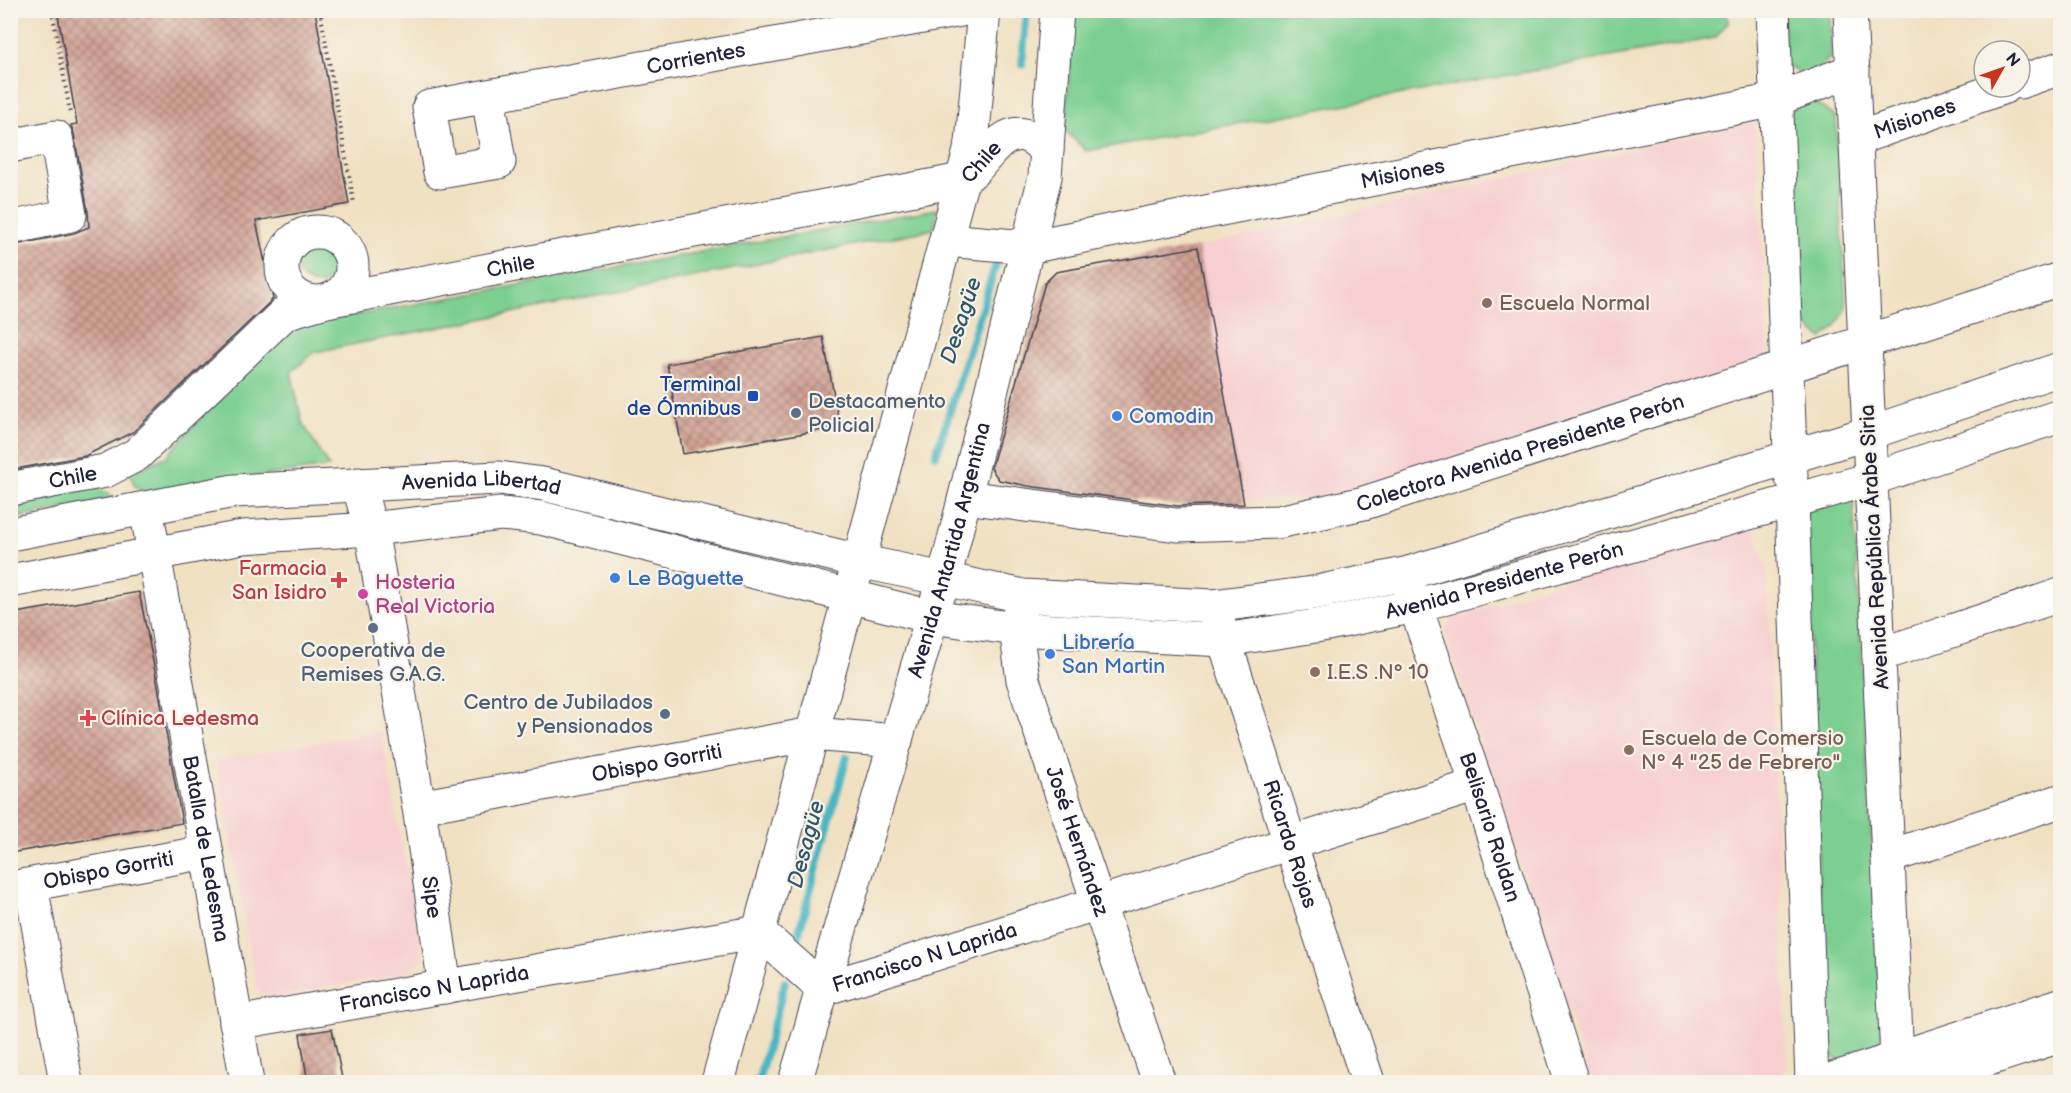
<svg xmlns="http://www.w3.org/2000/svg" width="2071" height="1093" font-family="'Balsamiq Sans',sans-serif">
<defs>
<pattern id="building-cross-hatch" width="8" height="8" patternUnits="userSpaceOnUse" patternTransform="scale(1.5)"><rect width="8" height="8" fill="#d1a194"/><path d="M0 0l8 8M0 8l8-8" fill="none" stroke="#a9837a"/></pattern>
</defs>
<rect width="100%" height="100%" fill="#f7f3e8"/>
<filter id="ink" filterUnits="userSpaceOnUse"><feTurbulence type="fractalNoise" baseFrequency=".0167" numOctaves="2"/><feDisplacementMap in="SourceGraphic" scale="12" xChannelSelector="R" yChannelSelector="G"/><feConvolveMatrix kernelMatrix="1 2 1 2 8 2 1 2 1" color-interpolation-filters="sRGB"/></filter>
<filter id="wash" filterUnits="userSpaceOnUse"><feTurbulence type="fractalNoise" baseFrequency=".008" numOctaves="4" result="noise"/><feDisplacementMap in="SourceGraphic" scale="24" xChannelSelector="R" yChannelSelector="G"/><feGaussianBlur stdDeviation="1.35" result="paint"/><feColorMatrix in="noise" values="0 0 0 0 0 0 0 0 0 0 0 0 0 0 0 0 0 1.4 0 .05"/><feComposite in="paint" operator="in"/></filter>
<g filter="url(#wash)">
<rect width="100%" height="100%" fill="#f1e1c3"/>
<g fill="#f7cfd1">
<path d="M1754,122L1769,359L1356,497L1243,499L1198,247Z"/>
<path d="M1752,521L1767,569L1787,1065L1779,1078L1765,1082H1591L1444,630L1452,619L1542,588Z"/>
<path d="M381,731L423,959L407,973L270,998L257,990L216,761Z"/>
</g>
<g fill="#7ccf91" stroke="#4f7866" stroke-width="1.5">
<path d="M1074,11L1727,10L1728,22L1715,38L1086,151L1065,130Z"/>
<path d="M1783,11H1830L1831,57L1809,76L1785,65Z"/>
<path d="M1810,100L1836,117L1846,310L1834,328L1822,338L1811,330L1799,317L1786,117L1796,106Z"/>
<path d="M937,209L934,229L315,352L291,372L302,422L329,467L245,478L152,498L135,486L129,473L166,457L279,329Z"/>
<path d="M313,241L329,246L337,263L333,276L322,285C292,282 286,255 313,241Z"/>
<path d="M96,486L115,499L10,519L25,501Z"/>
<path d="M1853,499L1882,1036L1865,1057L1845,1064L1825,1051L1805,510Z"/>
</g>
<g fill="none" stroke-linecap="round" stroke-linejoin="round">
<g stroke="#48b6c3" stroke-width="8">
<path d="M1022,64L1027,10"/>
<path d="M936,455L996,264"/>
<path d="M797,939L847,757"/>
<path d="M758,1082L785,982"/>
</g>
</g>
<g id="blocks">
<g fill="url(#building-cross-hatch)">
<path d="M57,10H315L349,204L256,221L273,299L133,432L85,456L10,470V246L74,233L89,227L88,212L74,134L71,125L77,124Z"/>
<path d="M1198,247L1244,504L1178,506L1028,486L999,480L991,468L1045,283L1056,272Z"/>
<path d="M823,337L840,427L683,454L667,364Z"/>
<path d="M139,592L158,686L182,823L10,853V614Z"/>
<path d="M332,1029L343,1083H308L300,1034Z"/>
</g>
</g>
</g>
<g filter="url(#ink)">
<use href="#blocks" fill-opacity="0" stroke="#413f4f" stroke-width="1.5"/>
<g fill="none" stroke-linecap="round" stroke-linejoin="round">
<g stroke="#413f4f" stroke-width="35">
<g id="minor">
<path d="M2020,82L2060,68"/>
<path id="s1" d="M488,96L499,162L440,172L429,107L488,96L961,10"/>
<path id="s2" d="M1856,139L2005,87"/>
<path d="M10,146L56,137L70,215L10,228"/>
<circle cx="317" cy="267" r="35"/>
<path id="s3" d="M946,240L1028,247L1776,100L1853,70"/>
<path d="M1869,433L2060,369"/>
<path id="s4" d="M358,484L371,529L419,807L445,987"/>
<path id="s5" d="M10,489L105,471L136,455L285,313L326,301L962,180C967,176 972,173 976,168C988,156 1003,130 1024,135C1033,137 1040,145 1047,150"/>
<path id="s6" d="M965,497L1177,525L1278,522L1364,503L2060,279"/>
<path d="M1792,501L1812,1082"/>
<path id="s7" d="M146,508L247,1082"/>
<path id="s8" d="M1406,579L1477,785L1572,1082"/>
<path id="s9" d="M1022,601L1016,629L1023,680L1159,1082"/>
<path id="s10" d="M1213,606L1368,1082"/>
<path d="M1879,655L2060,595"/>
<path id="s11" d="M419,807L812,734L896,741"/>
<path d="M1888,857L2060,801"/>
<path d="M31,885L66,1082"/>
<path id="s12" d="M11,888L206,852"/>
<path id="s13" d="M236,1023L759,932L823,989L1477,785"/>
<path d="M718,1082L972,143L984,10"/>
<path id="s14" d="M795,1082L950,556L1045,177L1057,10"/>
<path d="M1824,1082L2060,1005"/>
<path d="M1898,1082L1871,479L2060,416"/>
<path d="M1917,1082L2060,1036"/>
</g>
</g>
<g stroke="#413f4f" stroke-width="35">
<g id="major">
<path d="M1773,10L1791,476"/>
<path id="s15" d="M10,534L234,491L499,478L543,484L859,561L1023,596L1213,606L1313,593L1405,574L1869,433"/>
<path id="s16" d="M10,581L243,537L371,529L501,514L541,518L932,617L1016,629L1224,640L1322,625L1415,606L1871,479L1850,10"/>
</g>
</g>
<g stroke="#413f4f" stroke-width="4" stroke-dasharray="1.5 4.5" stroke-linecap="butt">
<path d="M52,10L70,112"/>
<path d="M320,10L354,203"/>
</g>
<use href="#minor" stroke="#fff" stroke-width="33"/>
<use href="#major" stroke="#fff" stroke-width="33"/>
</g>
</g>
<g fill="#8d6e63" stroke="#f7f3e8" stroke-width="2">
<circle cx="1487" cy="303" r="6"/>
<circle cx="1315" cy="672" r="6"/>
<circle cx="1629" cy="750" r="6"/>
</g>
<rect fill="#1a4fb4" stroke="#f7f3e8" stroke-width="2" x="747" y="390" width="12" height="12" rx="3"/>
<g fill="#5c6f8a" stroke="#f7f3e8" stroke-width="2">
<circle cx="796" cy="413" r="6"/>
<circle cx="373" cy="628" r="6"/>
<circle cx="665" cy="714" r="6"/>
</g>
<g fill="#3f7fe0" stroke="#f7f3e8" stroke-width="2">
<circle cx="1117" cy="416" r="6"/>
<circle cx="615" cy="578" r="6"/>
<circle cx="1050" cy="654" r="6"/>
</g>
<g fill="#e0444e" stroke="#f7f3e8" stroke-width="2">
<path d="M336 571h6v6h6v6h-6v6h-6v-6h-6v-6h6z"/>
<path d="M85 709h6v6h6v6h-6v6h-6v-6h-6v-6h6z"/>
</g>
<circle fill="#d1479c" stroke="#f7f3e8" stroke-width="2" cx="363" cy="594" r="6"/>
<g text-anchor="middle" stroke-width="4.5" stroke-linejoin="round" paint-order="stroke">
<g font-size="21" fill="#22223b" stroke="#f7f3e8">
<text dy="7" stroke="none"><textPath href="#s1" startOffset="464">Corrientes</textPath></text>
<text dy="7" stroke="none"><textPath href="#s2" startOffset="62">Misiones</textPath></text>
<text dy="7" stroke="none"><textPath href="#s5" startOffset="1054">Chile</textPath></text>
<text dy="7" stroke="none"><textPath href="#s3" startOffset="464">Misiones</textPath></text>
<text dy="7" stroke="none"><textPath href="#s5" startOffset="568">Chile</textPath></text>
<text dy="7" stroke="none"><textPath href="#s6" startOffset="567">Colectora Avenida Presidente Perón</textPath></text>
<text dy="7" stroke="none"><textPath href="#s5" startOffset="64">Chile</textPath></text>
<text dy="7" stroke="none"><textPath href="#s15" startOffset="476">Avenida Libertad</textPath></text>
<text transform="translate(1874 547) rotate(-93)" y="7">Avenida República Árabe Siria</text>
<text dy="7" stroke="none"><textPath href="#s14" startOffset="554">Avenida Antartida Argentina</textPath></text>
<text dy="7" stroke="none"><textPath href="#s16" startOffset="1520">Avenida Presidente Perón</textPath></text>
<text dy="7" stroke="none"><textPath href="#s11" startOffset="242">Obispo Gorriti</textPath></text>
<text dy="7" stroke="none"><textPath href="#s8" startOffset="262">Belisario Roldan</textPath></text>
<text dy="7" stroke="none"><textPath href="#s9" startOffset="250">José Hernández</textPath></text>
<text dy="7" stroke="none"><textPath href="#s10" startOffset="250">Ricardo Rojas</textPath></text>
<text dy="7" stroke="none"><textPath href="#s7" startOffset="346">Batalla de Ledesma</textPath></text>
<text dy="7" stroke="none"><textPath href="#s12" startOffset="99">Obispo Gorriti</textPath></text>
<text dy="7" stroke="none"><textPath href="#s4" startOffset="420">Sipe</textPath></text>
<text dy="7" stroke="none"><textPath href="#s13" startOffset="723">Francisco N Laprida</textPath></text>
<text dy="7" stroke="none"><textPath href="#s13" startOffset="201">Francisco N Laprida</textPath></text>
</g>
<g font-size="21" fill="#785e54" stroke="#f7f3e8" text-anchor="start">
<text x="1499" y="310">Escuela Normal</text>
<text x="1327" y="679">I.E.S .Nº 10</text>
<text x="1641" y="745">Escuela de Comersio<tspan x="1641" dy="24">Nº 4 "25 de Febrero"</tspan></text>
</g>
<g font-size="21" fill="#164399" stroke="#f7f3e8" text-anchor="end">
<text x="741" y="391">Terminal<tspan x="741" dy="24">de Ómnibus</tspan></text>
</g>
<g font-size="21" fill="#4e5e75" stroke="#f7f3e8" text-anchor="start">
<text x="808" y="408">Destacamento<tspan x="808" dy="24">Policial</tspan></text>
<text x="373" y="657" text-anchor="middle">Cooperativa de<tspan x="373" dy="24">Remises G.A.G.</tspan></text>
<text x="653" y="709" text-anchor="end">Centro de Jubilados<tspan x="653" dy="24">y Pensionados</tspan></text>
</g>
<g font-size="21" fill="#366cbe" stroke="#f7f3e8" text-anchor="start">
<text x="1129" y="423">Comodin</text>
<text x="627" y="585">Le Baguette</text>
<text x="1062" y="649">Librería<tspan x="1062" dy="24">San Martin</tspan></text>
</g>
<g font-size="21" fill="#be3a42" stroke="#f7f3e8" text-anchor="end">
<text x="327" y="575">Farmacia<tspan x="327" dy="24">San Isidro</tspan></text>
<text x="101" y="725" text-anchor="start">Clínica Ledesma</text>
</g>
<g font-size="21" fill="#b23c85" stroke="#f7f3e8" text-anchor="start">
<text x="375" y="589">Hosteria<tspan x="375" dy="24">Real Victoria</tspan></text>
</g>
<g font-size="22" font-style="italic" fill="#2f566b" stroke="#f7f3e8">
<text transform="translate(960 320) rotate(-72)" y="8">Desagüe</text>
<text transform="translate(805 844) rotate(-75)" y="8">Desagüe</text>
</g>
</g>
<rect width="2071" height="1093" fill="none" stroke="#f7f3e8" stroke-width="36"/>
<g transform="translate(2002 69) rotate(50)"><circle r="28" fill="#f7f3e8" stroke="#a29fa3" stroke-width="1.5"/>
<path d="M0-4.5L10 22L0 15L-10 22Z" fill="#c8321e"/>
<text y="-9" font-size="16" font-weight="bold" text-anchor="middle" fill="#22223b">N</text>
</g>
</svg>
